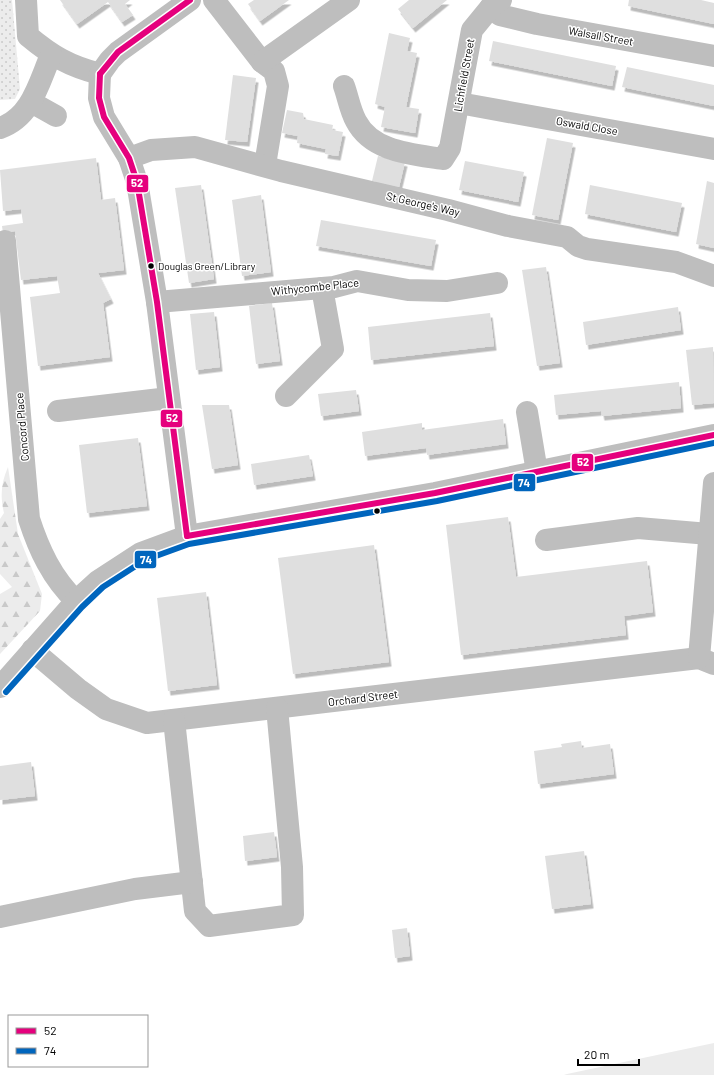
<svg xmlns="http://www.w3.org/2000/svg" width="714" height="1075" font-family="Barlow,sans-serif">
<defs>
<pattern id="forest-firs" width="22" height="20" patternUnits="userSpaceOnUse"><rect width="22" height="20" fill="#ececec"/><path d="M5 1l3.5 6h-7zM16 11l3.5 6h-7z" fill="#c9c9c9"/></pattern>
<pattern id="park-dots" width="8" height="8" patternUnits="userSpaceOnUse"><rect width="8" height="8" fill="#ececec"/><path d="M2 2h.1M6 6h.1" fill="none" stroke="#c9c9c9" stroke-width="1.8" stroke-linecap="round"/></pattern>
<filter id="shadow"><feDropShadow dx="2.5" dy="4.5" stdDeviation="0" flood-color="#0004"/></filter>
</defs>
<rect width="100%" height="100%" fill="#fff"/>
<path fill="#ececec" d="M714,1043V1075H564L567,1074Z"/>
<path fill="url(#forest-firs)" d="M8,467L18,534L42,594L40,611L0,654V594L12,587L0,574V519L4,513C0,496 1,483 8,467Z"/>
<path fill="url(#park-dots)" d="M0,0H12L20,89L15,99L0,100Z"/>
<g fill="#dfdfdf" filter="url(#shadow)">
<path d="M60,0H130L125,4L133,15L122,22L108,2L77,24Z"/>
<path d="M254,0H289L260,21L248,4Z"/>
<path d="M409,0H447L413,28L398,9Z"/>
<path d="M629,0H701L714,3V24L628,6Z"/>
<path d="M389,33L410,38L407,51L417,53L406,107L419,109L415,133L381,127L385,107L375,104Z"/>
<path d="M493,41L616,66L612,86L489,61Z"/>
<path d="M627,67L714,85V106L622,87Z"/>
<path d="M233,75L256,78L247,142L225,140Z"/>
<path d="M287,110L303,113L304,119L333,125L332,130L343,132L338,156L325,154L326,149L297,143L298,136L282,133Z"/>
<path d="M547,138L573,143L558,220L532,215Z"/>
<path d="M378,156L405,162L399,187L372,181Z"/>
<path d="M96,158L101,200L115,198L124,270L98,273L111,299L103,303L110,357L38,366L30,297L60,293L57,276L21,280L15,231L3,233L2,226L23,223L21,209L3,211L0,170Z"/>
<path d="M465,161L524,172L518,202L459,190Z"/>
<path d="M707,181L714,183V248L696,244Z"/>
<path d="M201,185L214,279L189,283L175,188Z"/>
<path d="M590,185L682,203L676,232L585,214Z"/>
<path d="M261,195L271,272L242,276L232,200Z"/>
<path d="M321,220L436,240L431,266L316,246Z"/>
<path d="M546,267L560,363L537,366L522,270Z"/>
<path d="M272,303L280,361L256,364L249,306Z"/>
<path d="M678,307L681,330L586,345L583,322Z"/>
<path d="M214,312L220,367L196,370L190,314Z"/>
<path d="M490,313L494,346L371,360L368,327Z"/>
<path d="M713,347L714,403L692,405L686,350Z"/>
<path d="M679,382L681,408L602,416L601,411L556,415L554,395Z"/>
<path d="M356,390L359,411L321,416L318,394Z"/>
<path d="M202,405H229L238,465L212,469Z"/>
<path d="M503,419L506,444L427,455L426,448L365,456L362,432L422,423V430Z"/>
<path d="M138,438L147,506L87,513L79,445Z"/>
<path d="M309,455L313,476L254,485L251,464Z"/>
<path d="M508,517L516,577L647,561L653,612L624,616L626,635L461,655L446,525Z"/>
<path d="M374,545L389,662L293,674L278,558Z"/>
<path d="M206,592L217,685L168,691L157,598Z"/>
<path d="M581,741L582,748L610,744L614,774L538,784L534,751L562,747L561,744Z"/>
<path d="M31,762L35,796L0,800V766Z"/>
<path d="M274,832L277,857L245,861L243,836Z"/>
<path d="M584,851L591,904L552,909L545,856Z"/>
<path d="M407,928L410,956L395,958L392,930Z"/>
</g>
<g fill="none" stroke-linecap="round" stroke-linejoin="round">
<g stroke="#bebebe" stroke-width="22">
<path d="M26,0L28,36C52,56 69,66 100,74"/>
<path d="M214,0L262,62L274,71L278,86L265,165"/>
<path d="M490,8L500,15L537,24L714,56"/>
<path d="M262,62L349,0"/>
<path d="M100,74L99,98L104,117L129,158L137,182L157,302L187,536"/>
<path d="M100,74L110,60L118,52L190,0"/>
<path d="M344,86C348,97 350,110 356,121C372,152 412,154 443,159L450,148L472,30L490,8L501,0"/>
<path d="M31,102L56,116"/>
<path d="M459,103L714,149"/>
<path d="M0,128C32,117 39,82 51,55"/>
<path d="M129,158L151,150L195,147L281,171L448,210L508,226L567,237L578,246L587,249L676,262L714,276"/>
<path d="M5,241L29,519C39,550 52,578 76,601"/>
<path d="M157,302L334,287L357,281L408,290L447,291L497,283"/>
<path d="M286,396L333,349L322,288"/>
<path d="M58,411L169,398"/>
<path d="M527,412L537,472"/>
<path d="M546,540L638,528L709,534"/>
<path d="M32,650L78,689L106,709L147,723L699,658L714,664"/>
<path d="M699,658L714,483"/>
<path d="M0,687L76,601L98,581L141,553L187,536L435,493L714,435"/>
<path d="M174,720L195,911L209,926L293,915L292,867L277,708"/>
<path d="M0,917L135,889L192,882"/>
</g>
<g stroke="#fff" stroke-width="9">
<g id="bus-1">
<path d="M100,74L99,98L104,117L129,158L137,182L157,302L187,536"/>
<path d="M100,74L118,52L190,0"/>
<path d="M187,536L435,493L714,435"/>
</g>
</g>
<g stroke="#fff" stroke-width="9">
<path id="bus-2" d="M6,692L82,607L103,587L145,560L189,544L437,501L714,443"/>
</g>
<use href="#bus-1" stroke="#e5007d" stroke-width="6"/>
<use href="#bus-2" stroke="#0065bd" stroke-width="6"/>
</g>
<g fill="#000" stroke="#fff" stroke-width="1.5">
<circle cx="151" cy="266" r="3.5"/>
<circle cx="377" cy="511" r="3.5"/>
</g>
<g text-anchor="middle" stroke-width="3" stroke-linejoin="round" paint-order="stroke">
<g font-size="10" fill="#000" stroke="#fff" text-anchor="start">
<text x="158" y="270">Douglas Green/Library</text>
</g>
<g font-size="11" fill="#000" stroke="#fff">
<text transform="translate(601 36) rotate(10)" y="4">Walsall Street</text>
<text transform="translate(464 75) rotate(-80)" y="4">Lichfield Street</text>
<text transform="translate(587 126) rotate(10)" y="4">Oswald Close</text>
<text transform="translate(423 204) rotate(13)" y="4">St George's Way</text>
<text transform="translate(315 287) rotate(-6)" y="4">Withycombe Place</text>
<text transform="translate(22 427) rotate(-95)" y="4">Concord Place</text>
<text transform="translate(363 698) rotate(-7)" y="4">Orchard Street</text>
</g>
</g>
<g stroke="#fff" stroke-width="1.5">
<rect x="126" y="174" width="23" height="19" rx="4" fill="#e5007d"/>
<rect x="160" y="409" width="23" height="19" rx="4" fill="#e5007d"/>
<rect x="571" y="453" width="23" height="19" rx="4" fill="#e5007d"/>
<rect x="513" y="473" width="23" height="19" rx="4" fill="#0065bd"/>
<rect x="134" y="550" width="23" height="19" rx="4" fill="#0065bd"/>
</g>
<g font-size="11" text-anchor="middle" font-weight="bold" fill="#fff">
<text x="137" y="187">52</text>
<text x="172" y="422">52</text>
<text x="583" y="466">52</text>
<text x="524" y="487">74</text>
<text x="146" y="564">74</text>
</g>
<rect x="8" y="1015" width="140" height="52" fill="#ffffff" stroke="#999999"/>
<rect x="16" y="1028" width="20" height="6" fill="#e5007d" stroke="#999999"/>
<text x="44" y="1035" font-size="12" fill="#000000">52</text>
<rect x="16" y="1048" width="20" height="6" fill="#0065bd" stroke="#999999"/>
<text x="44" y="1055" font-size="12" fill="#000000">74</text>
<path d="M578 1059v6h61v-6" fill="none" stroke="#000000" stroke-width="2"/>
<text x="584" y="1059" font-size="12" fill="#000000" stroke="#ffffff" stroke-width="3" paint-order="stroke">20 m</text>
</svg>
